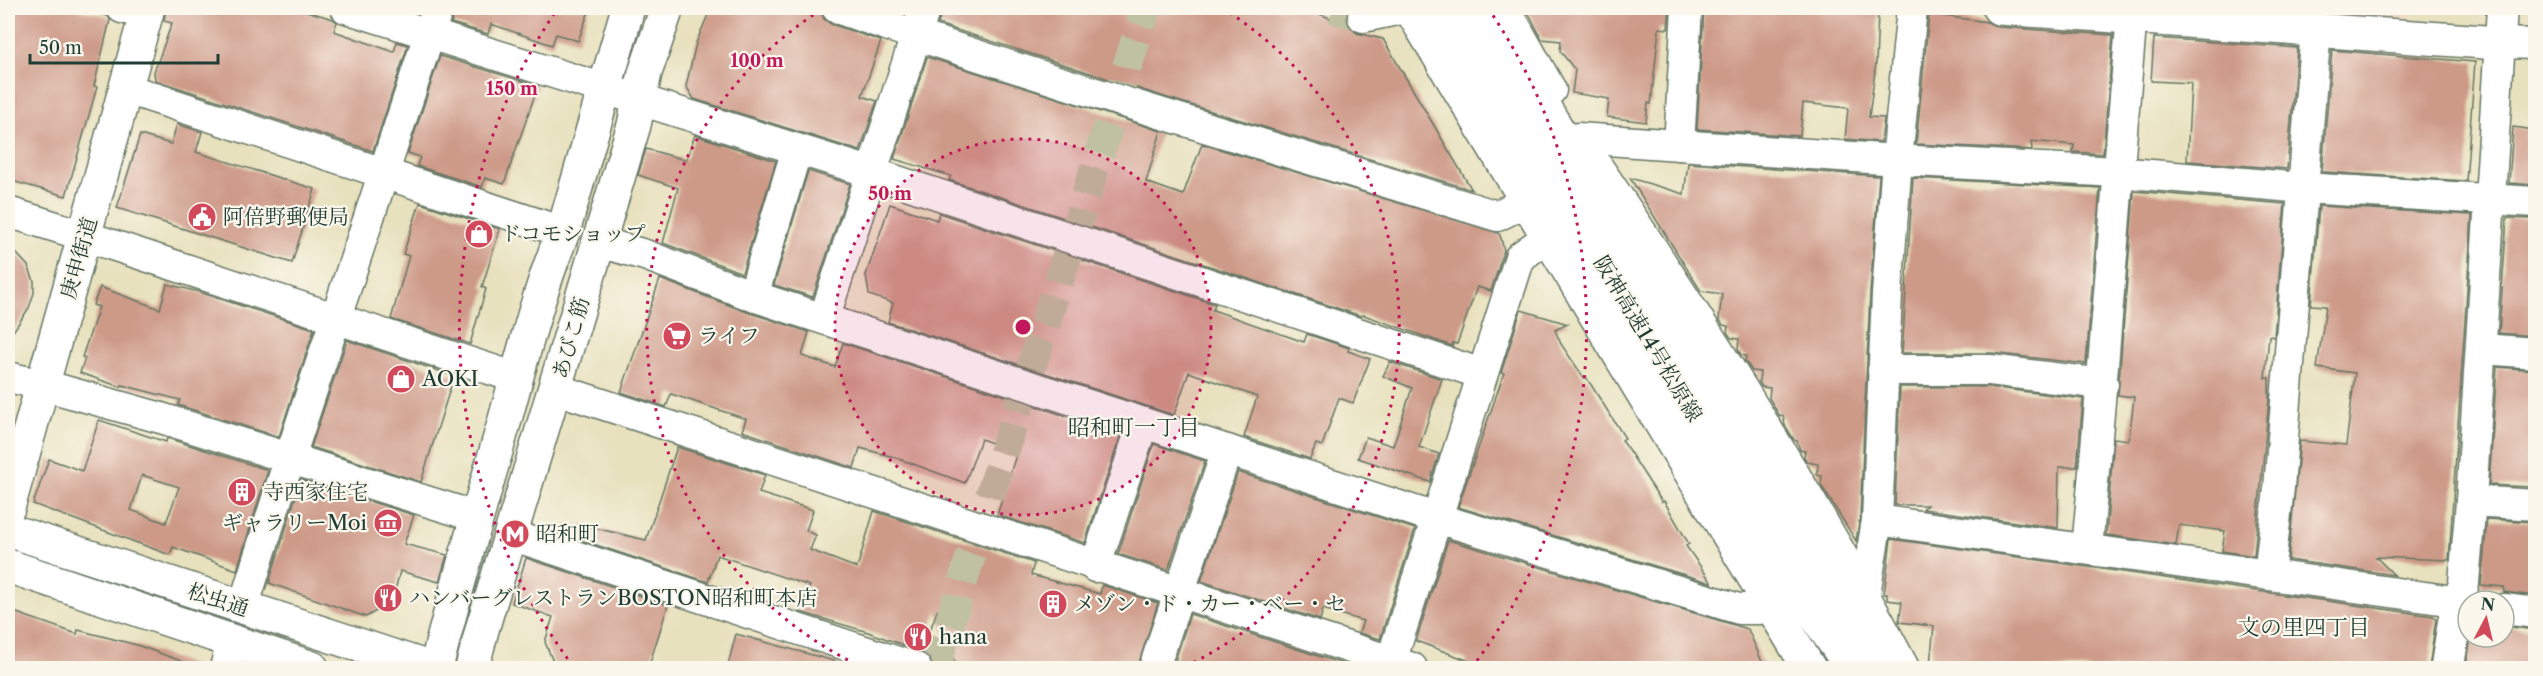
<svg xmlns="http://www.w3.org/2000/svg" width="2543" height="676" font-family="'Libre Caslon Text','Noto Serif JP',serif">
<rect width="100%" height="100%" fill="#fbf7ec"/>
<filter id="ink" filterUnits="userSpaceOnUse"><feTurbulence type="fractalNoise" baseFrequency=".0167" numOctaves="2"/><feDisplacementMap in="SourceGraphic" scale="12" xChannelSelector="R" yChannelSelector="G"/><feConvolveMatrix kernelMatrix="1 2 1 2 8 2 1 2 1" color-interpolation-filters="sRGB"/></filter>
<filter id="wash" filterUnits="userSpaceOnUse"><feTurbulence type="fractalNoise" baseFrequency=".008" numOctaves="4" result="noise"/><feDisplacementMap in="SourceGraphic" scale="24" xChannelSelector="R" yChannelSelector="G"/><feGaussianBlur stdDeviation="1.35" result="paint"/><feColorMatrix in="noise" values="0 0 0 0 0 0 0 0 0 0 0 0 0 0 0 0 0 1.4 0 .05"/><feComposite in="paint" operator="in"/></filter>
<g filter="url(#wash)">
<rect width="100%" height="100%" fill="#e8e1be"/>
<path fill="#f4d3c1" d="M2210,8H2410L2409,19Z"/>
<g id="blocks">
<g fill="#ce9a88" fill-rule="evenodd">
<path d="M8,8H71L108,16L110,20L94,86L97,87L66,196L8,180Z"/>
<path d="M166,8H297L333,19L337,22L334,31L394,52L397,42L408,45L373,151L155,80L154,72L172,23L164,21Z"/>
<path d="M455,8H590L578,41L556,34L552,45L491,24L488,34L451,23Z"/>
<path d="M711,8H820L824,19L831,24L881,41L862,96L877,101L860,151L694,99L686,86L696,43Z"/>
<path d="M942,8H1297L1317,13L1348,25L1357,33L1383,39L1472,190L1171,99L938,24Z"/>
<path d="M1526,8H1670L1668,29L1659,28L1651,104L1648,103L1646,122L1607,117L1609,99L1572,93L1575,70L1560,51L1561,41L1542,39Z"/>
<path d="M1704,8H1811L1878,13L1876,63L1869,117L1884,118L1881,142L1845,139L1848,108L1803,103L1800,136L1697,129Z"/>
<path d="M1929,14L1987,22L1998,27L2113,35L2103,154L2073,152L2074,145L2031,141L2032,150L1916,144Z"/>
<path d="M2154,38L2297,48L2287,169L2187,161L2191,83L2151,81Z"/>
<path d="M2332,50L2475,62L2466,181L2322,172Z"/>
<path d="M440,56L538,86L504,184L485,178L482,187L417,166L420,157L408,153Z"/>
<path d="M927,57L1161,131L1146,182L1183,195L1202,144L1496,232L1500,235L1504,250L1491,291L1477,287L1457,344L1453,343L1452,346L1364,315L1361,316L949,180L951,176L894,159Z"/>
<path d="M177,124L202,132L196,152L315,189L292,263L117,208L140,135L171,144Z"/>
<path d="M2513,127L2535,130V185L2509,183Z"/>
<path d="M695,135L776,161L742,273L663,243L678,188L638,175L646,149L686,160Z"/>
<path d="M1688,163L1879,176L1870,293L1860,518L1856,541L1821,485L1822,476L1817,475L1818,464L1807,462L1804,457L1805,451L1800,450L1797,441L1794,440L1785,425L1783,416L1779,415L1769,398L1770,388L1762,387L1759,382L1760,372L1752,371L1745,361L1746,356L1741,355L1738,349L1739,339L1731,338L1727,332L1728,326L1723,325L1719,319L1722,294L1701,291L1630,178L1684,194Z"/>
<path d="M808,171L850,184L813,297L774,285Z"/>
<path d="M1913,178L2100,188L2086,364L1992,353H1902Z"/>
<path d="M2134,191L2285,204L2274,337L2269,336L2265,378H2269V400L2254,556L2222,551L2225,531L2179,525L2176,545L2106,535L2114,438L2129,440L2134,397L2118,395Z"/>
<path d="M420,203L500,229L482,287L486,289L470,344L391,319L409,256L403,254Z"/>
<path d="M890,204L937,220L939,213L1215,304L1213,310L1304,342L1307,334L1349,348L1348,351L1370,359L1353,403L1339,398L1322,446L1316,444L1310,459L1244,437L1257,397L1189,372L1174,415L888,322L893,303L869,295L866,275Z"/>
<path d="M2319,206L2472,215L2449,560L2376,557L2394,575L2288,560L2300,441L2346,445L2355,373L2317,368L2326,306L2311,305Z"/>
<path d="M2507,218L2535,219V336L2499,333Z"/>
<path d="M8,244L28,266L34,281V293L29,308L8,339Z"/>
<path d="M660,279L747,312L809,332L802,356L835,367L843,343L1121,434L1085,543L997,515L1017,452L981,439L965,483L894,457L860,448L854,468L742,431L746,419L671,394L666,407L621,392Z"/>
<path d="M167,284L199,292L314,329L279,437L178,405L180,400L122,385L121,387L80,373L85,358L82,357L99,307L93,305L100,287L160,309Z"/>
<path d="M1521,310L1568,324L1555,330L1561,344L1584,378L1586,377L1625,438L1622,440L1662,502L1664,501L1689,544L1686,546L1712,583L1458,507L1504,373H1501Z"/>
<path d="M347,340L454,376L421,482L311,447Z"/>
<path d="M1390,362L1442,379L1419,447L1439,454L1430,482L1358,458L1366,437L1393,446L1412,388L1383,376Z"/>
<path d="M2497,367L2535,370V436L2531,487L2489,485Z"/>
<path d="M1900,387H1989L2083,399L2077,467H2059L2058,528L1923,509L1927,505H1895Z"/>
<path d="M99,420L166,442L167,438L268,470L237,570L173,547L170,555L33,504L49,459L82,471ZM142,475L179,487L166,523L131,510Z"/>
<path d="M1154,444L1205,461L1168,570L1118,554Z"/>
<path d="M677,447L765,475L759,493L813,510L806,531L816,535L810,550L857,568L874,511L1034,563L1031,575L1100,594L1102,585L1158,603L1137,669H973L955,663L937,611L922,652L868,632L800,612L810,586L717,555L708,582L575,538L578,524L646,540Z"/>
<path d="M1238,472L1415,529L1380,639L1359,633L1363,621L1323,609L1320,620L1201,581Z"/>
<path d="M301,480L414,515L404,544L447,555L439,582L400,571L392,602L366,617L269,583Z"/>
<path d="M2487,519L2535,522V596L2504,592V587L2481,585Z"/>
<path d="M1891,539L2433,616L2436,618L2429,669H2382L2356,664L2355,669H1935V665L1930,664L1934,626L1899,622L1902,602L1887,600V594H1884Z"/>
<path d="M1448,540L1748,629L1765,669H1464L1467,660L1416,641Z"/>
<path d="M526,558L668,605L648,669H556L545,642L553,617L512,603Z"/>
<path d="M14,612L77,634L78,630L137,645L195,666L194,669H8V631Z"/>
<path d="M1190,614L1358,669H1177L1173,667Z"/>
<path d="M2504,626L2535,630V669H2466L2471,637H2504Z"/>
<path d="M736,634L838,662L837,669H727Z"/>
</g>
</g>
</g>
<g filter="url(#ink)">
<use href="#blocks" fill-opacity="0" stroke="#657664" stroke-width="1.5"/>
<g fill="none" stroke-linecap="round" stroke-linejoin="round">
<g stroke="#c0c0a2" stroke-width="30" stroke-dasharray="30 15" stroke-linecap="butt">
<path d="M1333,8L1363,17"/>
<path d="M935,668L1146,8"/>
</g>
<g stroke="#657664" stroke-width="33">
<g id="street">
<path d="M122,8L146,14"/>
<path d="M346,8L870,172L1482,374"/>
<path d="M837,8C1055,84 1276,148 1497,216L1517,206"/>
<path d="M1505,8L1551,90"/>
<path d="M1363,17L1406,8"/>
<path d="M2499,43L2536,44"/>
<path d="M127,89L563,232"/>
<path d="M1578,138L1897,160L2117,172L2303,188L2536,202"/>
<path d="M1679,145L1687,8"/>
<path d="M1591,157C1703,322 1811,492 1904,668"/>
<path d="M8,212L85,236L517,378"/>
<path d="M599,242L645,255L753,296L1436,518L1739,609H1760"/>
<path d="M753,296L797,149"/>
<path d="M824,319L925,8"/>
<path d="M2482,349L2536,353"/>
<path d="M1883,370H1990L2103,384"/>
<path d="M8,377L43,385L161,418L477,517"/>
<path d="M556,389L1412,668"/>
<path d="M2471,501L2536,505"/>
<path d="M1877,520L2468,603"/>
<path d="M511,535L916,668"/>
<path d="M2087,548C2104,371 2116,193 2132,15"/>
<path d="M1095,567L1143,423"/>
<path d="M2269,575L2279,488L2316,29"/>
<path d="M1865,594L1877,520L1887,294L1897,160L1912,8"/>
<path d="M2458,601L2464,583L2471,501L2502,8"/>
<path d="M243,608L289,460L438,8"/>
<path d="M2504,609L2536,613"/>
<path d="M225,668L232,642"/>
<path d="M1154,668L1227,450"/>
<path d="M1389,668L1520,257L1538,244"/>
</g>
</g>
<g stroke="#657664" stroke-width="36">
<g id="secondary">
<path d="M1999,8L2499,43"/>
<path d="M8,508L148,8"/>
<path d="M8,530L429,668"/>
<path d="M8,566L312,668"/>
<path d="M2447,668L2458,601"/>
</g>
</g>
<g stroke="#657664" stroke-width="36">
<g id="primary">
<path d="M436,668C456,586 481,505 504,423C522,359 538,293 563,232L628,8"/>
<path d="M472,668L483,626L634,125L645,73L667,8"/>
</g>
</g>
<g stroke="#657664" stroke-width="36">
<g id="highway">
<path d="M1410,8L1809,668"/>
<path d="M1447,8L1807,603L1852,668"/>
<path d="M1484,8L1821,566L1881,668"/>
</g>
</g>
<use href="#street" stroke="#fff" stroke-width="30"/>
<use href="#secondary" stroke="#fff" stroke-width="33"/>
<use href="#primary" stroke="#fff" stroke-width="33"/>
<use href="#highway" stroke="#fff" stroke-width="33"/>
</g>
</g>
<circle cx="1023" cy="327" r="188" fill="#c2185b" fill-opacity=".12"/>
<g fill="none" stroke="#c2185b" stroke-width="3" stroke-dasharray="3 6">
<circle cx="1023" cy="327" r="188"/>
<path d="M864 668A376 376 0 0 1 824 8M1222 8A376 376 0 0 1 1182 668"/>
<path d="M573 666A564 564 0 0 1 558 8M1488 8A564 564 0 0 1 1473 666"/>
</g>
<defs>
<g id="civic-disc" transform="scale(1.5)"><circle r="9.5" fill="#d1495b" stroke="#fbf7ec"/><path d="M-.6-6.5H3V-4.5H.6V-3L4-1V1h2V6H-6V1h2V-1L-.6-3ZM-1.2 2.5V6h2.4V2.5Z" fill="#fff"/></g>
<g id="shop-disc" transform="scale(1.5)"><circle r="9.5" fill="#d1495b" stroke="#fbf7ec"/><path d="M-5-2.5h2.3a2.7 3.5 0 0 1 5.4 0H5L5.5 6h-11ZM-1.5-2.5h3a1.5 2.3 0 0 0-3 0Z" fill="#fff"/></g>
<g id="supermarket-disc" transform="scale(1.5)"><circle r="9.5" fill="#d1495b" stroke="#fbf7ec"/><path d="M-6-5.5h2.5l.6 2H6L4.5 2H-2.5L-4.4-4H-6ZM-1.5 3.2a1.3 1.3 0 1 0 .1 0ZM3 3.2a1.3 1.3 0 1 0 .1 0Z" fill="#fff"/></g>
<g id="building-disc" transform="scale(1.5)"><circle r="9.5" fill="#d1495b" stroke="#fbf7ec"/><path d="M-4-6H4V6H1V3H-1V6H-4ZM-2.5-4.3h1.7v1.8h-1.7ZM.8-4.3h1.7v1.8H.8ZM-2.5-1h1.7V.8h-1.7ZM.8-1h1.7V.8H.8Z" fill="#fff"/></g>
<g id="museum-disc" transform="scale(1.5)"><circle r="9.5" fill="#d1495b" stroke="#fbf7ec"/><path d="M0-6L6-3V-2H-6V-3ZM-5-1h2V3h-2ZM-1-1h2V3h-2ZM3-1h2V3H3ZM-6 4H6V6H-6Z" fill="#fff"/></g>
<g id="metro-disc" transform="scale(1.5)"><circle r="9.5" fill="#d1495b" stroke="#fbf7ec"/><path d="M-5.5 5V-5H-3L0 0L3-5H5.5V5H3V-.5L0 4L-3-.5V5Z" fill="#fff"/></g>
<g id="restaurant-disc" transform="scale(1.5)"><circle r="9.5" fill="#d1495b" stroke="#fbf7ec"/><path d="M-5-6h1v4h1v-4h1v4h1v-4h1v5L-1.5 .5V6h-2V.5L-5-1ZM5-6V6H3V1.5H1.5Q1.5-4 5-6Z" fill="#fff"/></g>
</defs>
<g fill-rule="evenodd">
<use href="#civic-disc" x="202" y="217"/>
<use href="#shop-disc" x="479" y="234"/>
<use href="#supermarket-disc" x="677" y="336"/>
<use href="#shop-disc" x="401" y="379"/>
<use href="#building-disc" x="242" y="492"/>
<use href="#museum-disc" x="388" y="523"/>
<use href="#metro-disc" x="515" y="534"/>
<use href="#restaurant-disc" x="388" y="598"/>
<use href="#building-disc" x="1053" y="604"/>
<use href="#restaurant-disc" x="918" y="637"/>
</g>
<g text-anchor="middle" stroke-width="4.5" stroke-linejoin="round" paint-order="stroke">
<g font-size="21" fill="#1f3d34" stroke="#fbf7ec" text-anchor="start">
<text x="223" y="224">阿倍野郵便局</text>
<text x="500" y="241">ドコモショップ</text>
<text x="698" y="343">ライフ</text>
<text x="422" y="386">AOKI</text>
<text x="263" y="499">寺西家住宅</text>
<text x="367" y="530" text-anchor="end">ギャラリーMoi</text>
<text x="536" y="541">昭和町</text>
<text x="409" y="605">ハンバーグレストランBOSTON昭和町本店</text>
<text x="1074" y="611">メゾン・ド・カー・ベー・セ</text>
<text x="939" y="644">hana</text>
</g>
<g font-size="21" fill="#1f3d34" stroke="#fbf7ec">
<text transform="translate(79 258) rotate(-74)" y="7">庚申街道</text>
<text transform="translate(571 338) rotate(-74)" y="7">あびこ筋</text>
<text transform="translate(1648 339) rotate(59)" y="7">阪神高速14号松原線</text>
<text transform="translate(218 600) rotate(18)" y="7">松虫通</text>
</g>
<g font-size="22" fill="#1f3d34" stroke="#fbf7ec">
<text x="1134" y="435">昭和町一丁目</text>
<text x="2304" y="635">文の里四丁目</text>
</g>
</g>
<circle cx="1023" cy="327" r="9" fill="#c2185b" stroke="#fbf7ec" stroke-width="3"/>
<g font-size="18" text-anchor="middle" font-weight="bold" fill="#c2185b" stroke="#fbf7ec" stroke-width="4.5" stroke-linejoin="round" paint-order="stroke">
<text x="757" y="67">100 m</text>
<text x="512" y="95">150 m</text>
<text x="890" y="200">50 m</text>
</g>
<rect width="2543" height="676" fill="none" stroke="#fbf7ec" stroke-width="30"/>
<g transform="translate(2486 619) rotate(7)"><circle r="28" fill="#fbf7ec" stroke="#a3ada2" stroke-width="1.5"/>
<path d="M0-4.5L10 22L0 15L-10 22Z" fill="#d1495b"/>
<text y="-9" font-size="16" font-weight="bold" text-anchor="middle" fill="#1f3d34">N</text>
</g>
<path d="M30 54v9h188v-9" fill="none" stroke="#1f3d34" stroke-width="3"/>
<text x="39" y="54" font-size="18" fill="#1f3d34" stroke="#fbf7ec" stroke-width="4.5" paint-order="stroke">50 m</text>
</svg>
